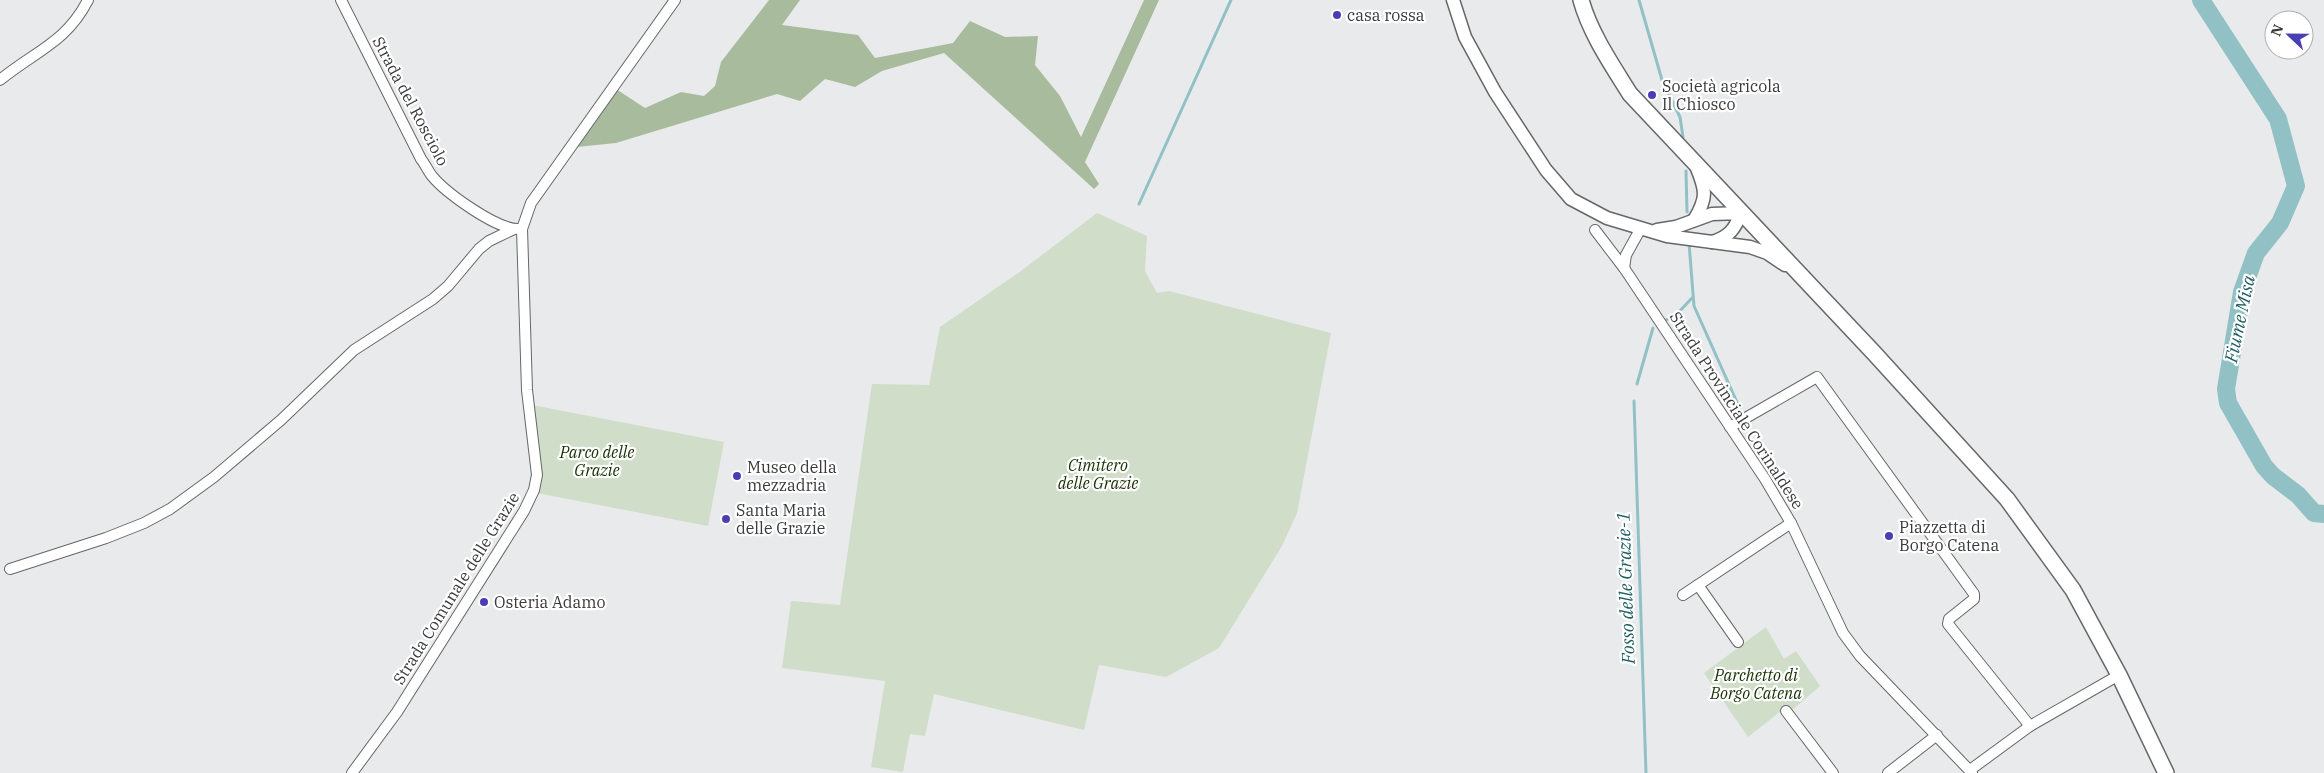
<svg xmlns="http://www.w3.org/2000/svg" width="2324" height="773" font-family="'IBM Plex Serif',serif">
<rect width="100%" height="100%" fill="#e9eaec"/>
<g fill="#d0ddc9">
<path d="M1097,213L1147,236L1145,271L1157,293L1169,291L1331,333L1297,513L1282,546L1219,648L1166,677L1099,665L1084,730L934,694L925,736L910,734L903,772L871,767L885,681L782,668L791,601L840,605L872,384L929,385L940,327L1021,271Z"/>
<path d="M532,405L724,442L708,526L537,493Z"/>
<path d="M1766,627L1784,659L1796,651L1820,686L1791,711L1786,707L1748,737L1704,673Z"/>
</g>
<path fill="#a8bc9d" d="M769,0H800L782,25L858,35L875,58L953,43L970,21L1005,37L1038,36L1035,65L1060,96L1081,137L1144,0H1159L1085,162L1099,184L1094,189L944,53L882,71L855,87L825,79L800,101L777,94L616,143L577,147L616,89L645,108L681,92L704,96L715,86L721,62Z"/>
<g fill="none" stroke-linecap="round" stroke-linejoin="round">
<g stroke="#92c1c5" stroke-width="3">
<path d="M1639,0L1662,80L1680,117L1683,137"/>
<path d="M1686,171L1687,212"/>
<path d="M1139,204L1231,0"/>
<path d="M1689,243L1694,306L1740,409"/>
<path d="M1664,321L1677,314L1692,298"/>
<path d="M1637,384L1653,328"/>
<path d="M1634,401L1646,773"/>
</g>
<path stroke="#92c1c5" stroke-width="18" d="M2201,0L2278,119L2296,186L2280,223L2256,253L2242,292L2226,389L2228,403L2264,466L2273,476L2298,495L2314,513L2324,514"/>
<g stroke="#666769" stroke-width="12">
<g id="minor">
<path d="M341,0L421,159C425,164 428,171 432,176C446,193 496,229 518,229"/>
<path d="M0,80C35,51 66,43 88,0"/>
<path d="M1595,230L1624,268L1765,479L1791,523L1843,633L1860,656L1972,773"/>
<path d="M1624,268L1626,255L1641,228"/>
<path d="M1730,427L1817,377L1974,594V599L1949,619L1948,624L2030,726L2119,675"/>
<path d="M10,569L106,538L144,523L170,509L214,477L281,420L354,350L433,299L448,286L479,249L489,241L514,229"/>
<path d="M1698,585L1738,642"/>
<path d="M1683,595L1791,523"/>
<path d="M1786,711L1833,773"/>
<path d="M1970,770L2030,726"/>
<path d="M352,773L397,712L524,511L534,490L537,475L527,390L522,229L531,203L675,0"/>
<path d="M1888,773L1937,735"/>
</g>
</g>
<g stroke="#666769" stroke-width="15">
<g id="tertiary">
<path d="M1453,0L1465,37L1495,92L1546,170L1571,199L1607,218L1667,236L1750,247L1767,253L1785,265"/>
<path d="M1694,220C1708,197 1706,190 1696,166"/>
<path d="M1657,230L1676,227L1712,214L1741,213C1735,229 1729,237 1712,242"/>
</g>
</g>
<g stroke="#666769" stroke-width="18">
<path id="secondary" d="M1581,0C1590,33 1612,65 1630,94L1874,353L2007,499L2073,590L2119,675L2166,773"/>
</g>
<use href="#minor" stroke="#fff" stroke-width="10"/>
<use href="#tertiary" stroke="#fff" stroke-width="12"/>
<use href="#secondary" stroke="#fff" stroke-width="15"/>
</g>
<g fill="#4a3eb4" stroke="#fff" stroke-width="2">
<circle cx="1337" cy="15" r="5"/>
<circle cx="1652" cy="95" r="5"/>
<circle cx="737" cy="476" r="5"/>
<circle cx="726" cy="519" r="5"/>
<circle cx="1889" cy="536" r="5"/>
<circle cx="484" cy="602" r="5"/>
</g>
<g text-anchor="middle" stroke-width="4.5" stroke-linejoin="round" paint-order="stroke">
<g font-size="16" fill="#3a3a3b" stroke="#fff" text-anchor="start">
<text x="1347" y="21">casa rossa</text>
<text x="1662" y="92">Società agricola<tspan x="1662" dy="18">Il Chiosco</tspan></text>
<text x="747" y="473">Museo della<tspan x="747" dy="18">mezzadria</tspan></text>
<text x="736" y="516">Santa Maria<tspan x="736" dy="18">delle Grazie</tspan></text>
<text x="1899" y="533">Piazzetta di<tspan x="1899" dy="18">Borgo Catena</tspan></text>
<text x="494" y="608">Osteria Adamo</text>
</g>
<g font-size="16" fill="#3a3a3b" stroke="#fff">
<text transform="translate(411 101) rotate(62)" y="6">Strada del Rosciolo</text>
<text transform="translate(1737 410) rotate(57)" y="6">Strada Provinciale Corinaldese</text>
<text transform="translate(456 588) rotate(-58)" y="6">Strada Comunale delle Grazie</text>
</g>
<g font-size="16" font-style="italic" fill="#173102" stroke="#fff">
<text x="597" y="458">Parco delle<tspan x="597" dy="18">Grazie</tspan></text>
<text x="1098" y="471">Cimitero<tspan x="1098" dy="18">delle Grazie</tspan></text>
<text x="1756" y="681">Parchetto di<tspan x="1756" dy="18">Borgo Catena</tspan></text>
</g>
<g font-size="18" font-style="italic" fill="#1d5d62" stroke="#fff">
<text transform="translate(2240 319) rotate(-78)" y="6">Fiume Misa</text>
<text transform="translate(1626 588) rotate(-92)" y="6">Fosso delle Grazie-1</text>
</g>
</g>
<g transform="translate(2289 35) rotate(292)"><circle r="24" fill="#ffffff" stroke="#b0b0b1"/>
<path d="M0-4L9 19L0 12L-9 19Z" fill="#4a3eb4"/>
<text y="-8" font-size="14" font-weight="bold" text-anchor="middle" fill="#3a3a3b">N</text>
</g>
</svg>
